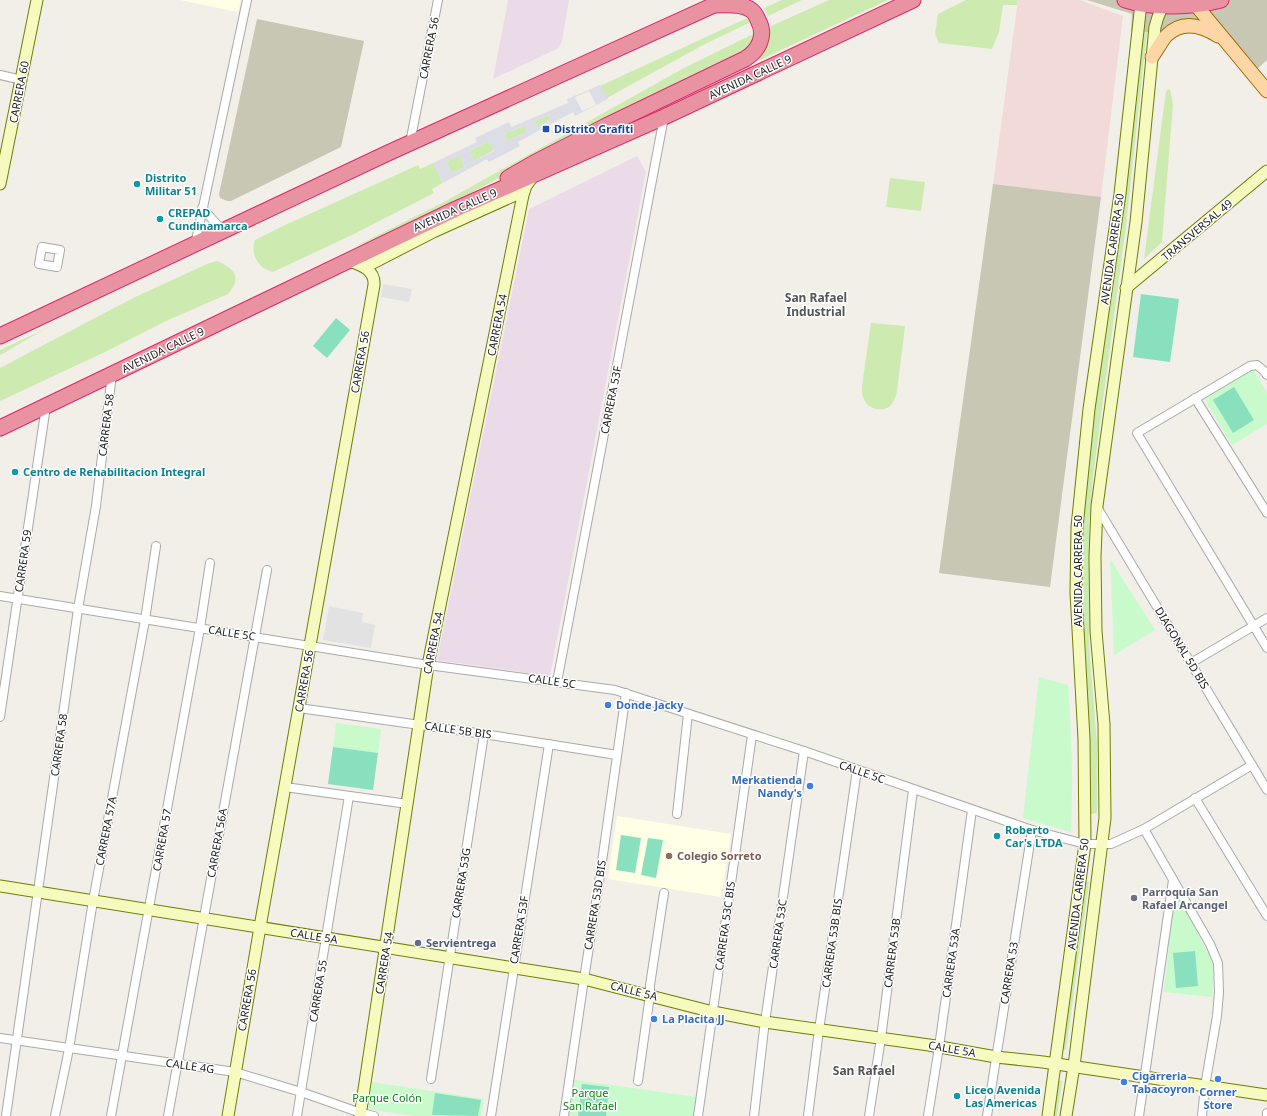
<svg xmlns="http://www.w3.org/2000/svg" width="1267" height="1116" font-family="'Noto Sans',sans-serif">
<rect width="100%" height="100%" fill="#f2efe9"/>
<path fill="#f2dad9" d="M1018,0H1080L1123,16L1101,197L993,184Z"/>
<g fill="#ebdbe8">
<path d="M508,0H569L562,41L559,48L493,79Z"/>
<path d="M637,156L646,172L550,676L437,660L529,209Z"/>
</g>
<g fill="#ffffe5">
<path d="M180,0H241L238,12Z"/>
<path d="M617,816L731,834L721,897L608,879Z"/>
</g>
<g fill="#c7c7b4">
<path d="M1087,0H1267V60L1255,71L1206,26L1163,33L1131,31L1132,14Z"/>
<path d="M257,19L364,41L341,147L231,201H227L220,198L219,194Z"/>
<path d="M993,184L1101,197L1050,587L939,573Z"/>
</g>
<g fill="#cdebb0">
<path d="M782,0H802L768,16L764,8Z"/>
<path d="M829,0H888L758,61L768,42L771,26Z"/>
<path d="M966,0H1018L1017,5H1003L999,32L992,49L939,43L935,34L938,14Z"/>
<path d="M747,18L751,22L703,45L607,98L600,86Z"/>
<path d="M757,32L756,39L742,55L562,144L423,219L382,236L354,247L442,203L684,68Z"/>
<path d="M1141,32H1147L1126,226L1093,477L1089,524V643L1097,745V813L1091,814L1090,745L1085,685L1079,577L1081,523L1090,434Z"/>
<path d="M1170,89L1173,104L1162,242L1144,259L1166,91Z"/>
<path d="M549,115L551,119L537,127L534,121Z"/>
<path d="M524,126L527,132L507,141L504,134Z"/>
<path d="M489,141L494,150L474,161L469,151Z"/>
<path d="M459,155L465,167L452,173L446,162Z"/>
<path d="M433,163L443,183L432,189L434,193L352,235L273,272C258,268 250,255 255,240L285,225L418,165L420,169Z"/>
<path d="M890,178L925,182L921,211L886,207Z"/>
<path d="M217,261C234,268 243,278 228,294L166,321L105,352L0,401V368L133,298L207,264Z"/>
<path d="M871,323L905,326L897,391C896,396 894,402 890,406C883,412 870,410 865,401C862,397 862,391 862,386Z"/>
<path d="M45,329L4,353L0,355V350Z"/>
<path d="M1084,880L1089,882L1066,1050L1061,1049Z"/>
<path d="M1057,1080L1062,1081L1057,1116H1052Z"/>
</g>
<g fill="#c8facc">
<path d="M1253,369L1267,393V424L1232,445L1204,399Z"/>
<path d="M1110,559L1155,630L1114,655Z"/>
<path d="M1039,677L1068,685C1072,735 1073,783 1071,832L1023,818Z"/>
<path d="M336,723L381,729L378,753L333,747Z"/>
<path d="M1175,890L1213,963V979L1212,997L1164,992Z"/>
<path d="M575,1080L697,1097L694,1116H569Z"/>
<path d="M372,1082L484,1099L481,1116H414L368,1109Z"/>
</g>
<g fill="#88e0be">
<path d="M1141,294L1179,299L1170,362L1133,357Z"/>
<path d="M336,318L350,330L327,358L313,346Z"/>
<path d="M1234,387L1254,420L1233,433L1213,400Z"/>
<path d="M333,747L378,753L373,790L328,784Z"/>
<path d="M621,835L641,838L635,873L616,870Z"/>
<path d="M648,838L663,840L656,878L641,875Z"/>
<path d="M1195,951L1198,986L1176,988L1173,953Z"/>
<path d="M582,1084L609,1087L606,1116H578Z"/>
<path d="M435,1093L481,1100L478,1116L432,1115Z"/>
</g>
<g fill="#e2e2e2">
<path d="M383,284L412,289L409,302L381,297Z"/>
<path d="M329,606L363,613L362,622L375,625L371,648L323,640Z"/>
</g>
<path fill="#dddde8" fill-rule="evenodd" d="M600,85L608,99L575,116L573,112L518,142L520,146L489,162L487,159L443,183L433,163L477,142L475,138L509,122L511,127L568,103L567,99ZM589,91L596,105L582,111L575,97ZM549,115L551,119L537,127L534,121ZM523,126L527,132L507,141L504,134ZM489,141L494,151L474,161L469,151ZM459,155L465,167L452,173L446,162Z"/>
<g fill="none" stroke-linecap="round" stroke-linejoin="round">
<g stroke="#a9a9a9" stroke-width="10">
<g id="street">
<path d="M0,75L22,80"/>
<path d="M410,143L438,0"/>
<path d="M202,208L223,231"/>
<path d="M195,245L247,0"/>
<path d="M42,247L60,250L57,267L39,264Z"/>
<path d="M1267,375L1264,371L1257,365L1250,366L1137,433L1267,648"/>
<path d="M1195,398L1267,513"/>
<path d="M1097,507L1267,790"/>
<path d="M0,596L428,665L615,690L804,751L1032,830L1085,844H1111L1144,829L1252,765"/>
<path d="M1191,663L1267,618"/>
<path d="M557,682L664,117"/>
<path d="M299,708L484,734L617,755"/>
<path d="M0,717L46,406"/>
<path d="M285,787L408,804"/>
<path d="M1195,798L1267,916"/>
<path d="M677,814L688,714"/>
<path d="M1144,829L1210,944L1218,963L1219,992L1217,1016L1205,1086L1202,1116"/>
<path d="M0,1038L235,1072L301,1092L361,1113L374,1116"/>
<path d="M431,1079L484,734"/>
<path d="M638,1081L650,995V985L664,893"/>
<path d="M6,1116L78,609L96,506L112,374"/>
<path d="M55,1116L69,1049L93,901L145,620L156,546"/>
<path d="M111,1116L200,628L210,563"/>
<path d="M168,1116L267,570"/>
<path d="M297,1116L349,796"/>
<path d="M491,1116L549,744"/>
<path d="M564,1116L584,979L599,883L626,693"/>
<path d="M698,1116L752,735"/>
<path d="M754,1116L764,1029L804,751"/>
<path d="M808,1116L819,1030L857,770"/>
<path d="M869,1116L881,1038L913,790"/>
<path d="M928,1116L939,1047L972,810"/>
<path d="M987,1116L1032,830"/>
<path d="M1139,1116L1173,880"/>
<path d="M1267,1116V1113"/>
</g>
</g>
<g stroke="#707d05" stroke-width="13">
<g id="secondary">
<path d="M0,184L37,0"/>
<path d="M365,267L433,232L524,191"/>
<path d="M1126,288L1267,171"/>
<path d="M0,886L584,979L713,1012L765,1022L929,1045L996,1057L1043,1062L1267,1095"/>
<path d="M228,1116L260,927L374,285C375,270 362,265 349,261"/>
<path d="M360,1116L428,665L523,195L526,186L533,176"/>
<path d="M1048,1116L1085,844L1084,739L1076,593L1077,527L1089,409L1120,194L1141,3"/>
<path d="M1066,1116L1074,1066L1105,818L1104,724L1096,631L1095,557L1097,506L1136,222L1155,27L1158,17L1163,5"/>
</g>
</g>
<g stroke="#a06b00" stroke-width="15">
<g id="primary">
<path d="M1195,4L1267,91"/>
<path d="M1152,57C1157,50 1161,42 1166,36C1182,20 1201,25 1218,36"/>
</g>
</g>
<g stroke="#dc2a67" stroke-width="17">
<g id="highway">
<path d="M1125,0C1152,9 1194,7 1221,0"/>
<path d="M508,178L534,163L606,126L745,59C758,51 767,36 758,20C756,16 755,12 751,10C742,3 726,5 714,5"/>
<path d="M0,336L388,153L725,0"/>
<path d="M0,428L456,209L664,117L913,0"/>
</g>
</g>
<use href="#street" stroke="#fff" stroke-width="8"/>
<use href="#secondary" stroke="#f7fabf" stroke-width="11"/>
<use href="#primary" stroke="#fcd6a4" stroke-width="13"/>
<use href="#highway" stroke="#e892a2" stroke-width="15"/>
</g>
<rect fill="#1a4fb4" stroke="#fff" stroke-width="1.5" x="542" y="125" width="8" height="8" rx="2"/>
<g fill="#0f9aa8" stroke="#fff" stroke-width="1.5">
<circle cx="137" cy="184" r="4"/>
<circle cx="160" cy="219" r="4"/>
<circle cx="15" cy="472" r="4"/>
<circle cx="997" cy="836" r="4"/>
<circle cx="957" cy="1096" r="4"/>
</g>
<g fill="#3f7fe0" stroke="#fff" stroke-width="1.5">
<circle cx="608" cy="705" r="4"/>
<circle cx="810" cy="786" r="4"/>
<circle cx="654" cy="1019" r="4"/>
<circle cx="1218" cy="1079" r="4"/>
<circle cx="1124" cy="1082" r="4"/>
</g>
<circle fill="#8d6e63" stroke="#fff" stroke-width="1.5" cx="669" cy="856" r="4"/>
<circle fill="#6b7280" stroke="#fff" stroke-width="1.5" cx="1134" cy="898" r="4"/>
<circle fill="#5c6f8a" stroke="#fff" stroke-width="1.5" cx="418" cy="943" r="4"/>
<g text-anchor="middle" stroke-width="3" stroke-linejoin="round" paint-order="stroke">
<g font-size="11" fill="#222" stroke="#fff">
<text transform="translate(429 48) rotate(-79)" y="4">CARRERA 56</text>
<text transform="translate(750 77) rotate(-25)" y="4">AVENIDA CALLE 9</text>
<text transform="translate(19 92) rotate(-79)" y="4">CARRERA 60</text>
<text transform="translate(455 210) rotate(-24)" y="4">AVENIDA CALLE 9</text>
<text transform="translate(1197 230) rotate(-40)" y="4">TRANSVERSAL 49</text>
<text transform="translate(1112 249) rotate(-82)" y="4">AVENIDA CARRERA 50</text>
<text transform="translate(497 325) rotate(-79)" y="4">CARRERA 54</text>
<text transform="translate(163 350) rotate(-26)" y="4">AVENIDA CALLE 9</text>
<text transform="translate(360 362) rotate(-80)" y="4">CARRERA 56</text>
<text transform="translate(611 400) rotate(-79)" y="4">CARRERA 53F</text>
<text transform="translate(106 425) rotate(-83)" y="4">CARRERA 58</text>
<text transform="translate(23 561) rotate(-82)" y="4">CARRERA 59</text>
<text transform="translate(1078 571) rotate(-90)" y="4">AVENIDA CARRERA 50</text>
<text transform="translate(232 633) rotate(9)" y="4">CALLE 5C</text>
<text transform="translate(433 643) rotate(-79)" y="4">CARRERA 54</text>
<text transform="translate(1182 648) rotate(59)" y="4">DIAGONAL 5D BIS</text>
<text transform="translate(304 681) rotate(-80)" y="4">CARRERA 56</text>
<text transform="translate(552 681) rotate(8)" y="4">CALLE 5C</text>
<text transform="translate(458 730) rotate(8)" y="4">CALLE 5B BIS</text>
<text transform="translate(59 745) rotate(-82)" y="4">CARRERA 58</text>
<text transform="translate(862 772) rotate(19)" y="4">CALLE 5C</text>
<text transform="translate(106 831) rotate(-79)" y="4">CARRERA 57A</text>
<text transform="translate(162 840) rotate(-80)" y="4">CARRERA 57</text>
<text transform="translate(217 843) rotate(-80)" y="4">CARRERA 56A</text>
<text transform="translate(461 883) rotate(-81)" y="4">CARRERA 53G</text>
<text transform="translate(1078 894) rotate(-83)" y="4">AVENIDA CARRERA 50</text>
<text transform="translate(595 905) rotate(-81)" y="4">CARRERA 53D BIS</text>
<text transform="translate(725 926) rotate(-82)" y="4">CARRERA 53C BIS</text>
<text transform="translate(519 930) rotate(-81)" y="4">CARRERA 53F</text>
<text transform="translate(778 934) rotate(-82)" y="4">CARRERA 53C</text>
<text transform="translate(314 936) rotate(9)" y="4">CALLE 5A</text>
<text transform="translate(832 943) rotate(-82)" y="4">CARRERA 53B BIS</text>
<text transform="translate(892 953) rotate(-83)" y="4">CARRERA 53B</text>
<text transform="translate(384 963) rotate(-81)" y="4">CARRERA 54</text>
<text transform="translate(951 963) rotate(-82)" y="4">CARRERA 53A</text>
<text transform="translate(1009 973) rotate(-81)" y="4">CARRERA 53</text>
<text transform="translate(318 991) rotate(-81)" y="4">CARRERA 55</text>
<text transform="translate(634 991) rotate(14)" y="4">CALLE 5A</text>
<text transform="translate(247 1000) rotate(-80)" y="4">CARRERA 56</text>
<text transform="translate(952 1049) rotate(10)" y="4">CALLE 5A</text>
<text transform="translate(190 1066) rotate(8)" y="4">CALLE 4G</text>
</g>
<g font-size="11" font-weight="bold" fill="#164399" stroke="#fff" text-anchor="start">
<text x="554" y="133">Distrito Grafiti</text>
</g>
<g font-size="11" font-weight="bold" fill="#0d838f" stroke="#fff" text-anchor="start">
<text x="145" y="182">Distrito<tspan x="145" dy="13">Militar 51</tspan></text>
<text x="168" y="217">CREPAD<tspan x="168" dy="13">Cundinamarca</tspan></text>
<text x="23" y="476">Centro de Rehabilitacion Integral</text>
<text x="1005" y="834">Roberto<tspan x="1005" dy="13">Car's LTDA</tspan></text>
<text x="965" y="1094">Liceo Avenida<tspan x="965" dy="13">Las Americas</tspan></text>
</g>
<g font-size="11" font-weight="bold" fill="#366cbe" stroke="#fff" text-anchor="start">
<text x="616" y="709">Donde Jacky</text>
<text x="802" y="784" text-anchor="end">Merkatienda<tspan x="802" dy="13">Nandy's</tspan></text>
<text x="662" y="1023">La Placita JJ</text>
<text x="1132" y="1080">Cigarreria<tspan x="1132" dy="13">Tabacoyron</tspan></text>
<text x="1218" y="1096" text-anchor="middle">Corner<tspan x="1218" dy="13">Store</tspan></text>
</g>
<g font-size="11" font-weight="bold" fill="#785e54" stroke="#fff" text-anchor="start">
<text x="677" y="860">Colegio Sorreto</text>
</g>
<g font-size="11" font-weight="bold" fill="#5b616d" stroke="#fff" text-anchor="start">
<text x="1142" y="896">Parroquía San<tspan x="1142" dy="13">Rafael Arcangel</tspan></text>
</g>
<g font-size="11" font-weight="bold" fill="#4e5e75" stroke="#fff" text-anchor="start">
<text x="426" y="947">Servientrega</text>
</g>
<g font-size="11" fill="#0c8416" stroke="#fff">
<text x="590" y="1097">Parque<tspan x="590" dy="13">San Rafael</tspan></text>
<text x="387" y="1102">Parque Colón</text>
</g>
<g font-size="12" font-weight="bold" fill="#555" stroke="#fff">
<text x="816" y="302">San Rafael<tspan x="816" dy="14">Industrial</tspan></text>
<text x="864" y="1075">San Rafael</text>
</g>
</g>
</svg>
